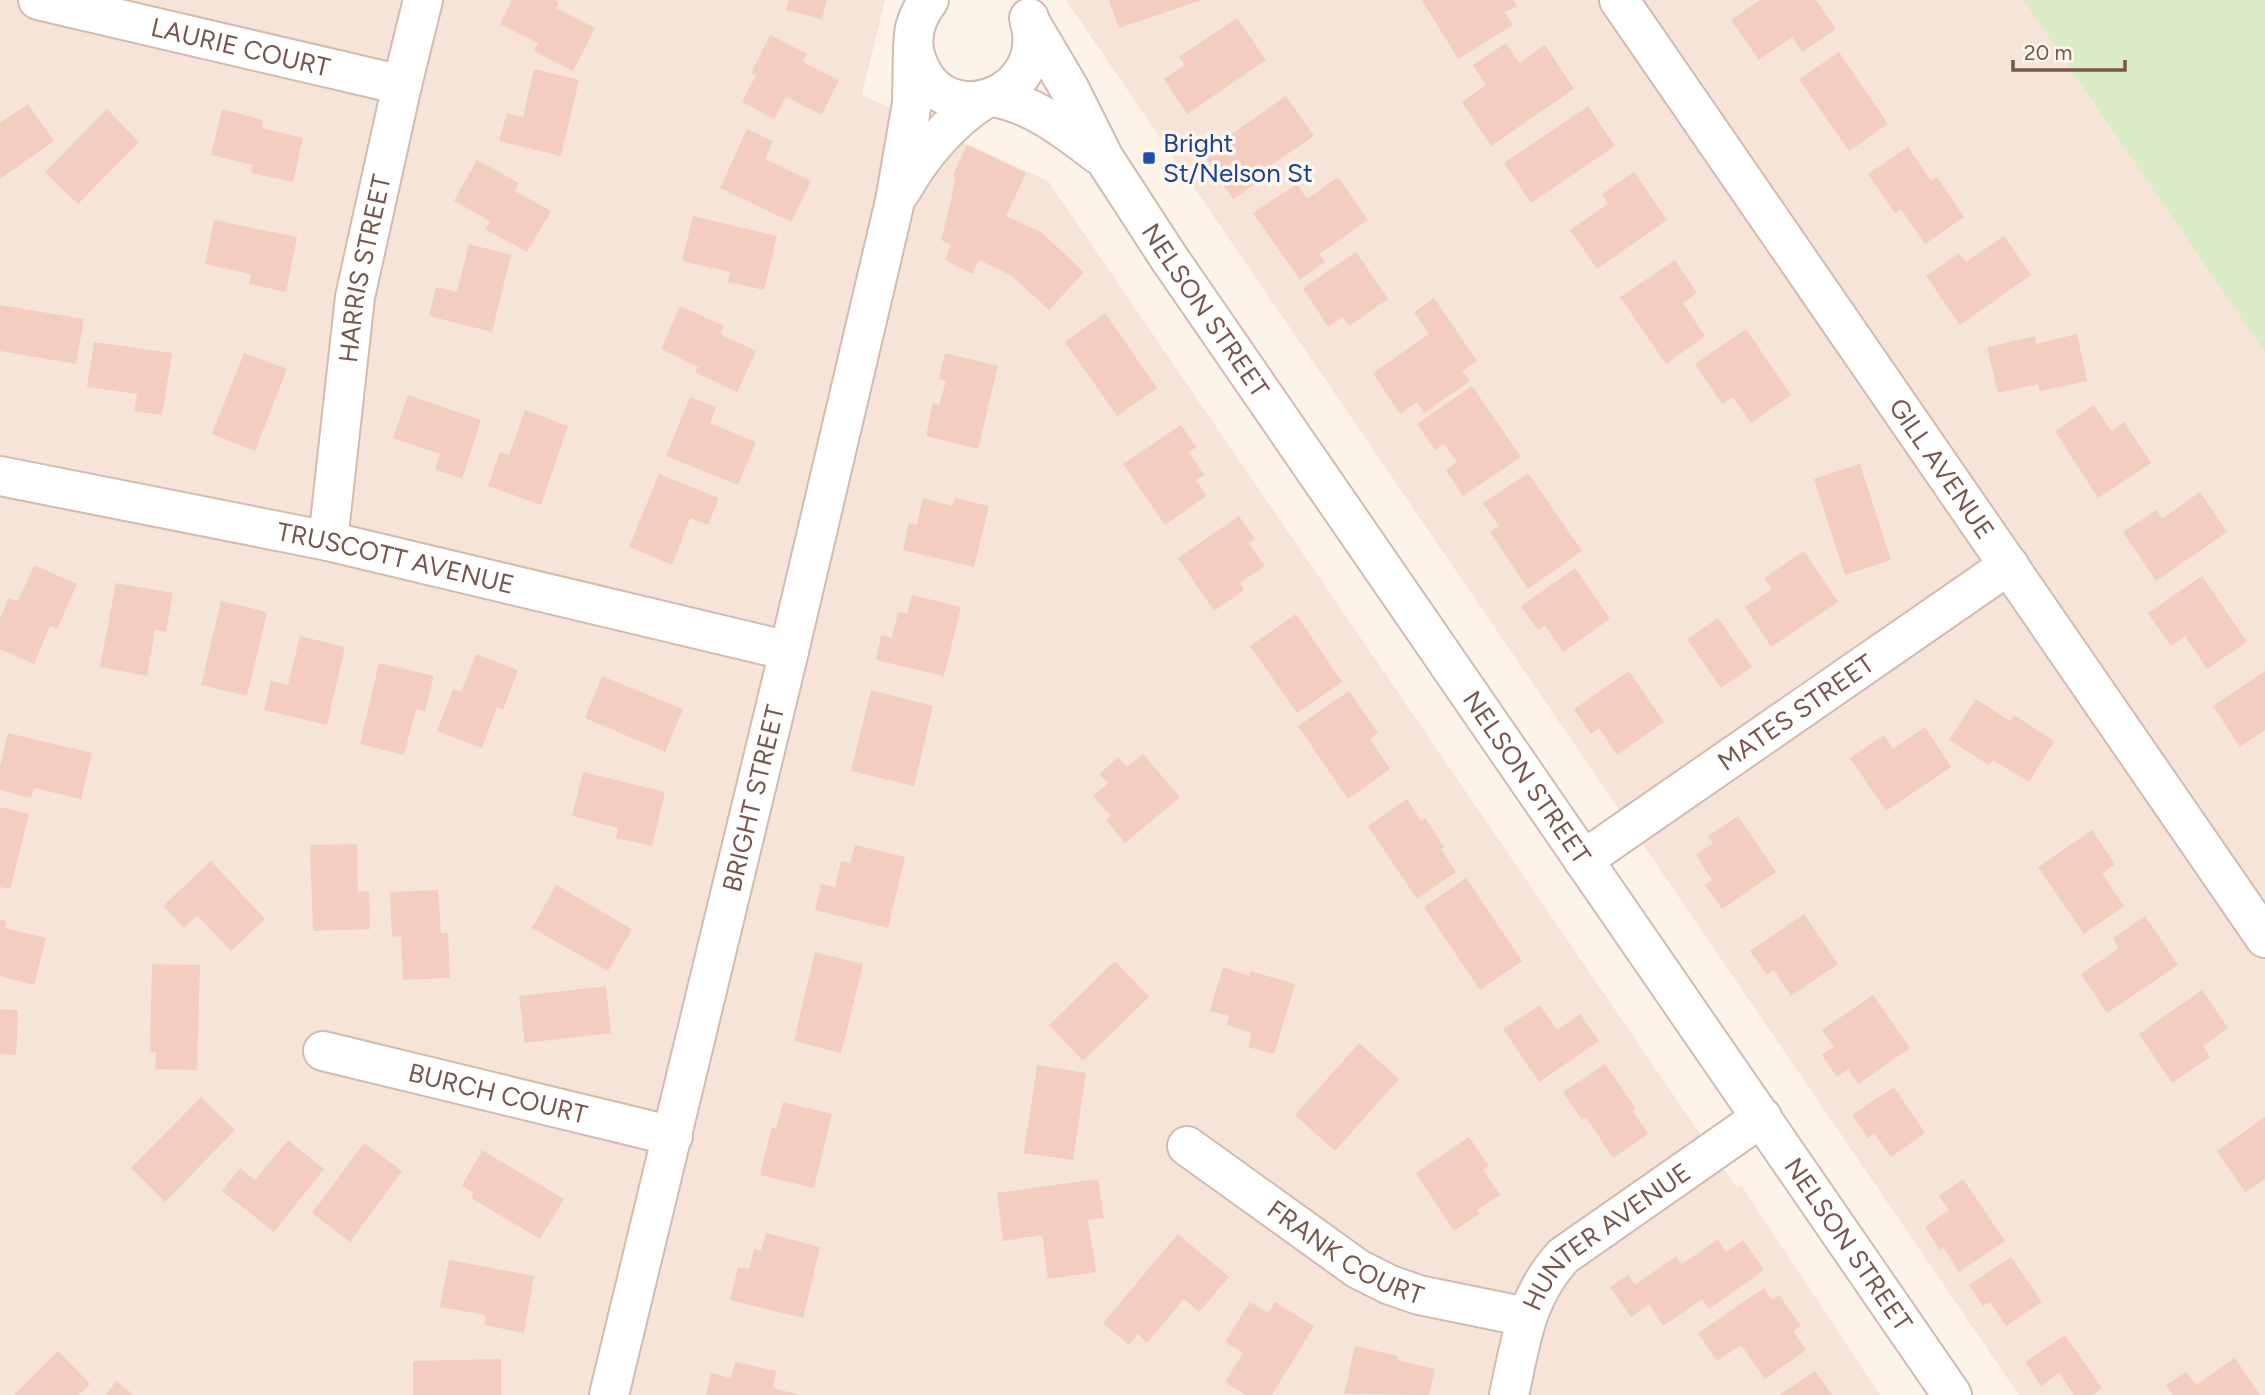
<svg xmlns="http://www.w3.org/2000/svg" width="2265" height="1395" font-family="Figtree,sans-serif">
<rect width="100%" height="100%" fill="#fdf3e9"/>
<g fill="#f5e4d7">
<path d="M0,0H885L862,95L1048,181L1737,1188L1741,1185L1880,1395H0Z"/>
<path d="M1066,0H2023L2265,353V1395H2019Z"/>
</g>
<path fill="#daecc6" d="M2023,0H2265V353Z"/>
<g fill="#f3cec0">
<path d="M512,0H554L559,2L556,8L595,28L573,71L534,51L538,43L500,24Z"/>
<path d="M788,0H827L822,19L786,10Z"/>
<path d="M1109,0H1202L1119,28Z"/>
<path d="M1422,0H1513L1517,6L1505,12L1513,25L1458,59Z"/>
<path d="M1760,0H1816L1836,29L1802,52L1792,37L1759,60L1731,20Z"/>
<path d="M1237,18L1266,60L1187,114L1164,79L1185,65L1179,57Z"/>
<path d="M770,35L807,54L803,62L839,80L822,115L786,97L774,119L742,102L756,75L751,73Z"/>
<path d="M1506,43L1519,63L1545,45L1574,89L1491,146L1462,102L1486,85L1473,65Z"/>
<path d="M1839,52L1888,124L1849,151L1799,79Z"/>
<path d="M534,69L579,80L561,156L499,141L507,113L523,117Z"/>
<path d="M1286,96L1314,136L1265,169L1268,175L1233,199L1203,154Z"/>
<path d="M28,104L54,141L0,179V123Z"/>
<path d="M1588,106L1615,146L1531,203L1504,163Z"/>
<path d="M107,109L139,142L78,204L45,172Z"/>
<path d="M222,109L263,120L262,128L303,138L293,182L251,173L253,165L211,155Z"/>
<path d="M747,129L773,141L765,159L811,181L791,222L720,188Z"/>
<path d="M967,145L1026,173L1006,216L1041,232L1084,272L1049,310L1012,276L979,260L972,274L945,260L951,245L941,240L951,201L955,176L953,175Z"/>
<path d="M1908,147L1931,181L1937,177L1964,217L1925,244L1901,209L1895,213L1868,174Z"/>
<path d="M477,160L519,183L515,191L551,211L527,252L485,229L490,221L454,201Z"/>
<path d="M1634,172L1667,220L1597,269L1570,230L1608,204L1602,194Z"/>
<path d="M1338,177L1368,220L1319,254L1325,262L1300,280L1253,213L1297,184L1307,199Z"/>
<path d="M693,216L777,236L764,290L728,282L730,272L682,261Z"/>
<path d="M214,220L297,237L286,292L249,284L251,274L205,264Z"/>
<path d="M2004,236L2031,275L1960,325L1926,276L1959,253L1966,262Z"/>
<path d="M469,244L511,255L492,332L429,316L436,287L457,292Z"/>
<path d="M1356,252L1388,299L1349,326L1343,317L1328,327L1303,288Z"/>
<path d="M1675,260L1697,293L1683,303L1705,336L1666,364L1620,297Z"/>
<path d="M1434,298L1477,361L1462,371L1470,381L1424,413L1417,402L1400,414L1373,373L1429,334L1414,312Z"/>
<path d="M0,305L84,319L76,364L0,351Z"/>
<path d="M680,306L724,326L720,334L756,351L737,392L695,372L698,367L661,349Z"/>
<path d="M1105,313L1157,388L1117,416L1065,342Z"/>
<path d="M1746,329L1791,395L1751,423L1733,397L1722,404L1695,364Z"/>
<path d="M2077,334L2087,381L2040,391L2038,384L1998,393L1987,347L2035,336L2036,344Z"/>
<path d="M94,342L172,353L162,415L134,411L137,394L87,387Z"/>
<path d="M244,353L287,369L255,451L212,434Z"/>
<path d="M945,353L998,366L978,449L926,436L933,403L939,405L946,381L939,379Z"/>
<path d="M1472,386L1521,457L1463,496L1446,470L1457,462L1444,444L1435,450L1417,424Z"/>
<path d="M408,395L481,420L462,479L435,469L440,454L393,438Z"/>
<path d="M690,397L716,407L710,423L756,442L738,485L666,456Z"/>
<path d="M2094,405L2111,431L2124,422L2151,463L2098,498L2055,431Z"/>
<path d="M525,410L568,426L541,505L488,486L500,452L509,455Z"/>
<path d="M1181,425L1196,447L1189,452L1204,475L1196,480L1206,496L1165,525L1123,464Z"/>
<path d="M1860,464L1891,560L1845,575L1814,479Z"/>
<path d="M1528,473L1582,551L1528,589L1490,532L1499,526L1483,503Z"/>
<path d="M659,474L719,498L708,525L690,518L672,565L629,547Z"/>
<path d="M2200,492L2227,532L2156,581L2123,532L2156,510L2162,519Z"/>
<path d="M923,498L952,506L955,498L989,506L974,567L903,550L909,523L917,525Z"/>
<path d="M1239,516L1255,539L1249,543L1265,566L1240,583L1244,590L1214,611L1178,558Z"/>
<path d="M1804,551L1838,602L1771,647L1745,607L1772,589L1764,578Z"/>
<path d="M34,565L77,584L57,629L50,626L34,664L0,649V619L9,598L18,601Z"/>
<path d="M1575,568L1610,619L1563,652L1545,625L1538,630L1521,606Z"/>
<path d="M2202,576L2247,642L2207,669L2185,636L2171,646L2148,613Z"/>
<path d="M116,583L173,593L166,632L155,630L147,676L100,667Z"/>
<path d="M912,595L961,607L944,676L876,660L881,635L892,638L898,612L907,614Z"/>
<path d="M221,601L267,612L247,696L201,685Z"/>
<path d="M1296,614L1342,682L1297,713L1250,646Z"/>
<path d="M1718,618L1752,667L1721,688L1687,639Z"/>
<path d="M300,636L345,647L327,725L264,710L271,681L288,685Z"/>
<path d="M476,654L518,670L503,710L497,707L482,748L437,731L453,689L461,692Z"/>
<path d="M379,663L434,676L425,711L416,709L404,755L360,744Z"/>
<path d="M1629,671L1664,722L1617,755L1599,728L1591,734L1574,709Z"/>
<path d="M2265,671V730L2240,747L2213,706Z"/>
<path d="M602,676L683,709L665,752L585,718Z"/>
<path d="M871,690L933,706L914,786L851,771Z"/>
<path d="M1349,691L1378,733L1370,739L1390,769L1348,799L1298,726Z"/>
<path d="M1976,699L2010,721L2014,715L2054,741L2029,782L1993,760L1989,765L1949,740Z"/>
<path d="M1925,727L1951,767L1886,811L1850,758L1884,735L1893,749Z"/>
<path d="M8,733L92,753L81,799L34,788L31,798L0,790V767Z"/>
<path d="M1143,754L1180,797L1125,843L1106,820L1111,816L1093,796L1108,783L1099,774L1118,757L1127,767Z"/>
<path d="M583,772L665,792L652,846L616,838L618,828L572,816Z"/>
<path d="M1407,799L1421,821L1425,818L1444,847L1441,849L1456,872L1417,899L1368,826Z"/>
<path d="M0,807L29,814L10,889L0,887Z"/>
<path d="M1738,816L1776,872L1722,909L1705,885L1712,880L1696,855L1713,843L1708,836Z"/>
<path d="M2092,830L2115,864L2102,874L2124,906L2084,934L2038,867Z"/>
<path d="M357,844L358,892L369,891L370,929L313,931L310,845Z"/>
<path d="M855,845L905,857L888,928L815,910L821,884L835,887L841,861L850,863Z"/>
<path d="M211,861L265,919L231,951L197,915L184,928L163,906Z"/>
<path d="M1466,878L1522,961L1480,990L1424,907Z"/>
<path d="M556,885L632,929L608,971L532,928Z"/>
<path d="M438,890L441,933H448L450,978L403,980L401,936L392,937L390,892Z"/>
<path d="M1804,914L1838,964L1791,996L1774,970L1767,975L1750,951Z"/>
<path d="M2145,916L2178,965L2107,1013L2081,974L2119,948L2113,938Z"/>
<path d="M0,920L6,921L5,928L46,938L34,985L0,976Z"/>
<path d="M815,952L863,964L841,1053L794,1041Z"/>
<path d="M1115,961L1149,997L1083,1061L1049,1025Z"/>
<path d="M152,964L200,965L197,1070L155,1069L156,1052H150Z"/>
<path d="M1223,967L1249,976L1251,971L1295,984L1274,1054L1248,1047L1252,1033L1227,1025L1229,1016L1210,1011Z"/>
<path d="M606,986L611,1033L525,1043L519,996Z"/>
<path d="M2202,990L2228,1028L2203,1046L2210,1057L2172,1083L2139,1034Z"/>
<path d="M1873,995L1910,1048L1858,1084L1848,1069L1837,1077L1822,1055L1834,1047L1822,1030Z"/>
<path d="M1540,1005L1557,1030L1580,1014L1599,1041L1539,1082L1503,1029Z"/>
<path d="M0,1009L18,1010L16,1055L0,1054Z"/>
<path d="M1359,1043L1399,1079L1335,1151L1295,1115Z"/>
<path d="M1605,1064L1636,1109L1633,1111L1648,1134L1613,1158L1586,1117L1582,1120L1563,1092Z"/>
<path d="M1037,1065L1086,1073L1073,1160L1024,1153Z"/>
<path d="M1894,1087L1925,1133L1891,1157L1874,1133L1868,1138L1852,1115Z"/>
<path d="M201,1097L235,1130L165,1202L131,1168Z"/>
<path d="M783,1102L832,1114L814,1188L760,1175L772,1127L776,1128Z"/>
<path d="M2265,1117V1179L2245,1192L2217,1151Z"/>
<path d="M1469,1137L1489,1166L1483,1170L1500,1195L1477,1210L1479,1214L1454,1231L1416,1173Z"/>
<path d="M288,1140L324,1169L274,1232L222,1191L240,1168L255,1180Z"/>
<path d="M364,1143L402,1171L350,1242L312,1213Z"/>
<path d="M482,1150L564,1199L540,1239L471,1198L474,1193L462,1186Z"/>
<path d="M1098,1179L1104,1218L1088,1220L1096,1272L1048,1279L1042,1235L1003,1241L997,1193Z"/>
<path d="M1963,1179L2005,1241L1959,1272L1943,1247L1940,1250L1925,1227L1949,1210L1939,1196Z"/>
<path d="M766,1233L820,1247L803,1318L730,1300L738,1267L749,1269L754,1249L761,1251Z"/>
<path d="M1178,1234L1229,1277L1199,1312L1184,1299L1147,1343L1138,1334L1129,1345L1103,1323Z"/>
<path d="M1718,1239L1726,1252L1743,1240L1764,1270L1709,1309L1702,1299L1663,1326L1649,1304L1631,1317L1610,1287L1628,1275L1635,1285L1676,1256L1682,1264Z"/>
<path d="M2011,1257L2042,1302L2006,1326L1990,1302L1983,1306L1969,1285Z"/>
<path d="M449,1260L534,1276L524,1333L484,1325L486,1315L440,1307Z"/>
<path d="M1764,1288L1772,1300L1779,1295L1801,1326L1793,1331L1806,1350L1765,1379L1741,1345L1717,1361L1698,1333Z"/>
<path d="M1250,1302L1268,1313L1275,1302L1314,1326L1272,1395H1246L1225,1382L1243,1353L1225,1342Z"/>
<path d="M2065,1335L2102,1388L2092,1395H2074L2059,1373L2041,1386L2025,1362Z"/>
<path d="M1355,1346L1398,1356L1397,1360L1435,1369L1429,1395L1344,1394Z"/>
<path d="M58,1351L90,1384L79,1395H14Z"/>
<path d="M2235,1358L2260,1395H2173L2166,1385L2186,1372L2196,1385Z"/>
<path d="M501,1359V1395H413V1361Z"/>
<path d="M735,1362L776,1371L773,1388L800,1395H706L711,1373L731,1378Z"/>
<path d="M1815,1371L1832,1395H1779Z"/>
<path d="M116,1381L134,1395H106Z"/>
</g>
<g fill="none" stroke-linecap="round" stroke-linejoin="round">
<g stroke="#d3bbb0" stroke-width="42">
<g id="minor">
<path id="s1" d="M38,0L402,85"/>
<path id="s2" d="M1619,0L2265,938"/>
<path id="s3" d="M0,476L328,541L789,651"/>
<path id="s4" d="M328,541L355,297L402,85L423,0"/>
<path id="s5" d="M1583,860L2009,565"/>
<path id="s6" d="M323,1051L673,1136"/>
<path id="s7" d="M1187,1146L1358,1269L1390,1285L1419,1295L1526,1317"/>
<path id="s8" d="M1509,1395C1521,1341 1525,1298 1563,1256L1762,1117"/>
</g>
</g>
<g stroke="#d3bbb0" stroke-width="42">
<g id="tertiary">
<path d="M929,0C915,18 909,40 917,61C944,137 1053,95 1029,18"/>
<path id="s9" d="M1030,22L1069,88L1104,158L1169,258L1952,1395"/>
<path d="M993,97C1034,104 1067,131 1099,155"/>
<path d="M901,191C922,154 948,123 983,100"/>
<path id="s10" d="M609,1395L789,651L895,201L912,103L913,48"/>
</g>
</g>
<use href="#minor" stroke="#fff" stroke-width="38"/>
<use href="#tertiary" stroke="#fff" stroke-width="38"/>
</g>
<rect fill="#1a4fb4" stroke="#fff7f0" stroke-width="2.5" x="1142" y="151" width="14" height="14" rx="3.5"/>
<g text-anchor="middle" stroke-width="7" stroke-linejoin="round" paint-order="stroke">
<g font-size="26" fill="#79564b" stroke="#fff7f0">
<text dy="9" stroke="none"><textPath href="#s1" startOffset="208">LAURIE COURT</textPath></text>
<text dy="9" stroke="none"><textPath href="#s4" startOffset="275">HARRIS STREET</textPath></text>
<text dy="9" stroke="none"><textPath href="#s9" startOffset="338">NELSON STREET</textPath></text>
<text dy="9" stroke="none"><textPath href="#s2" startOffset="569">GILL AVENUE</textPath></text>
<text dy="9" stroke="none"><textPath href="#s3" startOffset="404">TRUSCOTT AVENUE</textPath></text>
<text dy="9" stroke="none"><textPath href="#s5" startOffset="259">MATES STREET</textPath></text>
<text dy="9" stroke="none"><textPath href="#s9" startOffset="905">NELSON STREET</textPath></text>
<text dy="9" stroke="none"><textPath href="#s10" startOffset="614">BRIGHT STREET</textPath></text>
<text dy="9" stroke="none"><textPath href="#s6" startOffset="180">BURCH COURT</textPath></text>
<text dy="9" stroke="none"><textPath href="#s8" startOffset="196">HUNTER AVENUE</textPath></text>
<text dy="9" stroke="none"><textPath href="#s9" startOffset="1472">NELSON STREET</textPath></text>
<text dy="9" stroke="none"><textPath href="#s7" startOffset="192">FRANK COURT</textPath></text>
</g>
<g font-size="26" fill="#164399" stroke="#fff7f0" text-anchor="start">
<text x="1163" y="152">Bright<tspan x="1163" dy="30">St/Nelson St</tspan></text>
</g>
</g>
<path d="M2013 60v10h112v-10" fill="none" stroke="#79564b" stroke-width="3.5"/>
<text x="2024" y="60" font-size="21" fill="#79564b" stroke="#fff7f0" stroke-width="5" paint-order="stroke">20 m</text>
</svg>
